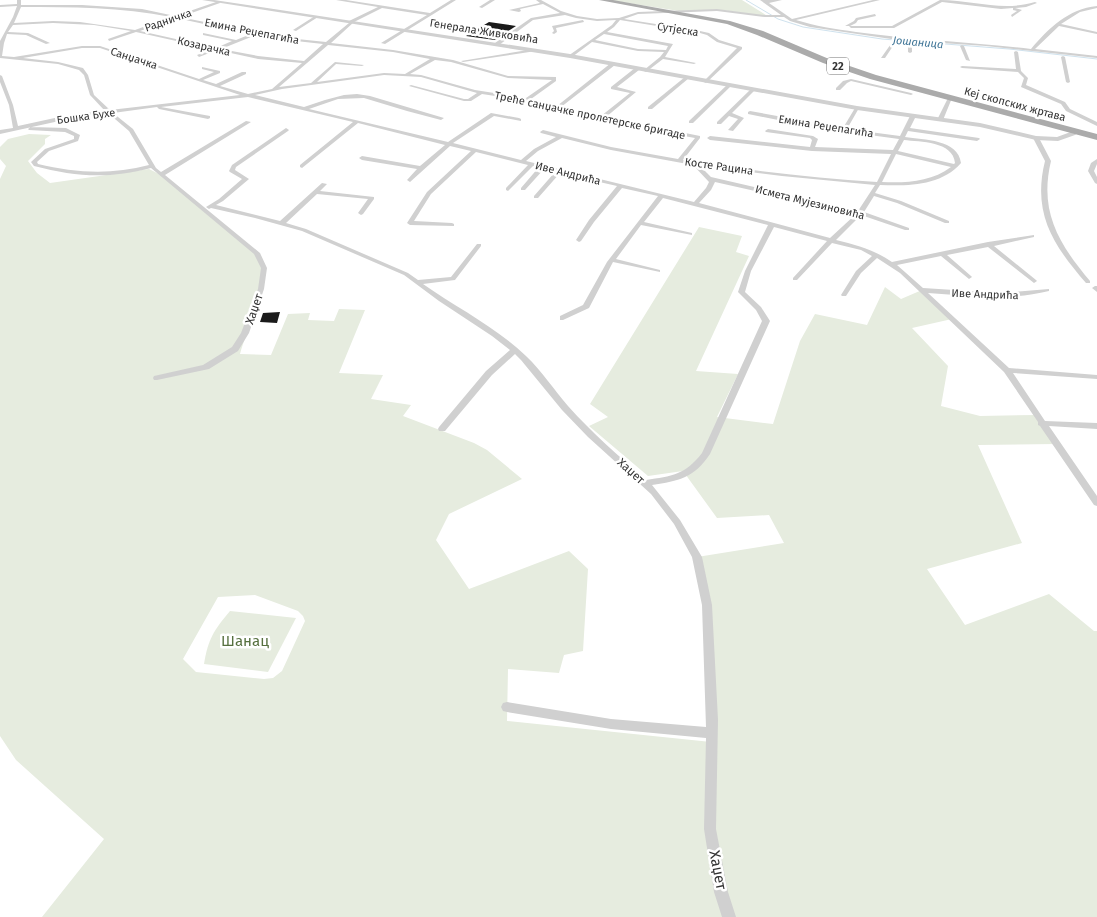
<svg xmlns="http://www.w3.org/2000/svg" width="1097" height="917" font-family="'Fira Sans',sans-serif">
<rect width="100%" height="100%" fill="#fff"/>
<g fill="#e6ecdf" fill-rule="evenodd">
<path d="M609,0H742L769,17L722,10L679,11Z"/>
<path d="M29,134L51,135L45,139V144L28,161L37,173L50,183L149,169L161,175L259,255C272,281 247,327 240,354L271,355L288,314L310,313L308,320L334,321L339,309L365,310L339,373L383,375L371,399L411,405L403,416L474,443L487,450L522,479L449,514L436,540L469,589L569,551L588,569L583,651L564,655L559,673L508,669L507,721L711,742L707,605L697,557L784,543L769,515L717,518L683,471L648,476L589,426L608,417L590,404L699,227L742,236L736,252L749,256L696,371L738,374L717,417L773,424L800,341L815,314L867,325L885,287L901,299L922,290L952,319L912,328L948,366L941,406L980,416L1036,415L1056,444L978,445L1022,543L927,569L965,625L1049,594L1094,631H1097V917H42L104,839L16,760L0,736V179L6,166L0,159V147L8,139ZM255,595L298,611L303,616L305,621L282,671L273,678L264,679L196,672L183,659L218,597Z"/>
<path d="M230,611L296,618L268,672L204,664C208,639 214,630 230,611Z"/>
</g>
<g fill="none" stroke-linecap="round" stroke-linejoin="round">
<path stroke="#cfe2ee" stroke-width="1" d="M746,0L778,19L803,27L882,39L1009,49L1097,59"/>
</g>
<g fill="#1a1a1a">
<path d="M489,22L516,26L495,40L466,36Z"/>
<path d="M280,312L277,323L260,322L263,313Z"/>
</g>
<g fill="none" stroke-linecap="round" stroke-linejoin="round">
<g fill="#d0d0d0" fill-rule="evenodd">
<path d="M17,0H21V5H82L142,9L175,16L219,1L220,3L180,17L278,37L326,42L349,23V21L378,7L336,0H346L430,13L451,0H456L385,44L381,43L427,15L382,8L354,22L331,43L393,50L453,60L508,76L556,77V81L531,99L557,106L611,63H615V65L561,107L601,116L630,93L611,89V87L635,68H639V70L617,87L636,92L606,117L700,136V138L683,160C747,170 812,178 877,182L891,154L812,151L710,140L707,138L710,136L810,147L812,140L810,138L766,132L765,131L768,129L813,136L818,139L815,147L893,150L899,139L818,128L748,114V112L750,111L843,128L855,108L857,107L859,108L847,129L900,136L910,116L913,114L916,116L910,128L979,138L980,139L977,141L908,131L905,137C924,140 958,139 961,163C941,186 908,186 880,185L875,193L901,201L949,221V223H945L897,203L874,196L864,212L909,228V230H905L861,215L836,240C856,245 875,250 892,262L988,242L1034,235V237L994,246L1036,280L1037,281L1034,283L988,247L947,255L971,276L972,277L969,279L941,256L897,265L923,288L1001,293L1049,289V291C1009,301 969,296 928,293L1009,368L1097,375V379L1013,373L1045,421L1097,423V429L1049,426L1097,496V506L1094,505L1040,426L1038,425V422L1004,372L900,273L877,258L861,273L846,296H842L841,295L856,271L872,256L861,250L832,243L797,280H793V278L827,241L774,227L751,271L745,292L761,307L770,321L710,454C694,478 679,481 652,485L680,520L702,557L712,605L718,720L716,829L728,892L736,917H722L714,892L704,829L706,738L611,729L507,712L503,711L501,707L503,703L507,702L611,719L706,727L702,605L692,557L674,524L651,494L588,437L562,410L521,360L515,354L492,375L445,431H439L438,429L439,427L486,371L510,350L492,336L439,301L404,275L302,231L255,218L211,208L209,209L206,207L219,199L242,179L230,172L229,171L232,165L286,128L289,130L288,131L236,167L235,170L249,179L223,201L216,205L280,221L322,183L327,184L320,191L374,197V199L363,214L361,215L358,213L368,199L317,194L286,223L306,229L408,273L418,280L451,277L477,244H481V246L455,280L423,284C457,308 496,327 526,356C542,371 554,390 568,406C592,433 619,456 646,480C672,476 685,475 702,453L762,321L756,310L738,292L745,271L768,225L663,198L644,222L692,233V235L641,225L616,259L660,270V272L613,262L589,308L563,320H560V316L583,305L607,262L658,196L622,188L594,222L581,241L579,242L576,240L589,220L617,186L560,173L538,198H534V196L555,172L544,169L525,190H521V188L539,167L533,166L508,191L506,190V188L528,165L476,152L431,194L414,221L452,223L454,224V226L410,225L407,223L427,192L471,151L450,146L410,182L407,180L417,169L362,160L359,158L362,156L420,166L445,145L358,123L302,168L300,167V165L353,122L248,97L161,107L210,116V118L208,119L159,109L157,107L113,113L133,129L156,168L161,172L246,121L251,122L165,175L260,253L267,268L264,289L249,333L238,351L209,369L157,380H154L153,378L154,376L203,365L232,347L241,333L258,289L261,268L254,254L151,168C109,179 76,177 34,166L31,162L45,149L74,139V136L65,132L29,130L28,129L31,127L66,128L80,135L78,141L49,151L37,162L38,164C76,173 111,175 149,165L129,131L108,113L73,118L0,134V130L13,128L9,105L0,82V75L2,76L13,105L18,126L73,114L105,111L90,95L84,75L79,70L58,64L0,58V41L13,17L17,6L0,7V5L17,4ZM21,7C71,7 121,7 171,17L135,30L80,22L53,21L14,23ZM176,18L251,34L236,40L203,33V35L232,41L216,48L140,31ZM53,23L94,25L131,31L108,39L109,41L136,32L212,49L197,55L199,57L217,50L258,59L302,63L272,89L248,94L220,86L246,74V72H242L216,84L203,80L220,73V71L202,67V69L214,72L199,79L100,46H82L14,57L2,56L4,43L7,34L26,35L46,44L50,43L28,33L8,32L13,25ZM256,35L278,39L323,44L304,61L258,56L221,49ZM328,45L393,52L430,59L405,74L384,73L317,82L336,64L362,66L364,65L335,62L311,83L279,87ZM82,48H100L240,95L110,110L94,95L88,75L83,68L58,62L23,58ZM435,60L451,62L508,78L552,80L526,98L475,90L421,75L410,74ZM384,75L421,77L477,93L468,99H464L411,85L409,86L464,101H471L482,94L527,101L623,125L695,138L678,159L611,147L543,130L540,132L541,133L556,137L534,149L521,160L453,143L494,116L521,121V119L519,118L491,113L448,142L309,109L338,99L364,98L407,111L441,120L444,118L370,96L357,94L344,95L325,100L304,107L255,95L282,89ZM562,138L611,150L693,165L709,182L706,188L694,202L526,161L538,151ZM904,140C920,142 953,141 955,163L954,164L898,151ZM896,154L951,167C931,182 906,183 882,182ZM700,166L782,176L875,185L858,211L711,177ZM715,182L856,214L830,238L699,203L711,190Z"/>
<path d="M490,0H495L482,8L479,7Z"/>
<path d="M536,0H541L561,11L577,16L597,19L619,18L638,12L717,9L765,15H781L760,0H782L769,3L792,19L873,0H880L796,20C815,26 835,29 856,32C914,40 972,42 1031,49C1049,28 1068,9 1097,6V8L1080,12L1061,24L1097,32V34L1059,26L1035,49L1097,56V58L986,46L898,40L810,27L790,21L784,17H765L717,11L638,14L624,19L700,31L709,33L719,40L742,47V49L706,83L704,82V81L737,48L717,42L707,35L700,33L620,20L614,27L607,32L673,44L665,57L696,63L694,64L663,59L646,72L644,71V70L660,57L664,52L638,51L592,42L572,57L568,56L612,25L616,20L597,21L576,18L565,15L533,20L499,45H495V43L531,18L560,13L543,4L520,9L521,11L519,12L509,10L540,3ZM604,34L668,46L666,50L638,49L595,40Z"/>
<path d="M940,0C973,0 1002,12 1035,2L1037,3L1026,7L1015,8L1022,10L1012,17L1011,15L1017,11L1013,10V8L1001,9L942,2L894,28H851L849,26H845L854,21L856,18L875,14L876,16L858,20L856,23L850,26H892Z"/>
<path d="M315,16L318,17L296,31L293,30Z"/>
<path d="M583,20L584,22L556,28L557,32L554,34L552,33L554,31L552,26Z"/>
<path d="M893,41L905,43L903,44L895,43L885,58H881Z"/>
<path d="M908,42L912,43V52L910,53L908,52Z"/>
<path d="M962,45L964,46L970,61L966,60L960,46Z"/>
<path d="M534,49L536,51L463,62L461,61Z"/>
<path d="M1016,51L1018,52L1021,71L1028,78L1026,85L1065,102L1070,109L1097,122V126L1066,111L1061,104L1021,87L1024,78L1018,72L962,68L960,67L962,66L1016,69L1014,52Z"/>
<path d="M1063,56L1065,57L1070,82L1068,83L1066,82L1061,57Z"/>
<path d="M685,77L689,78L652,109H648V107Z"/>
<path d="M851,79L911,93L913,94L911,95L851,81L847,83L840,90H836V88L843,81Z"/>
<path d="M727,85L731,86L693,123H689V121Z"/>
<path d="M751,89L755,90L732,113L744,118L733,131L728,130L738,119L729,116L721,124H717V122Z"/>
<path d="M950,97L952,98L943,120L938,121L937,120L948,98Z"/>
<path d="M1034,137L1039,138L1051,161C1039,211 1058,243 1090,281V283H1086C1053,245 1032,213 1045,161L1033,138Z"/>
<path d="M1097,159V164L1094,171L1097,177V184L1095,183L1088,171L1091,163Z"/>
<path d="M1095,286H1097V292L1092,288Z"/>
</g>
<path fill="#d0d0d0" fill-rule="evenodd" d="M202,0H214L570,54L857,106L980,123L1036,136L1057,137L1076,130L1079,132L1075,135L1058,141L1036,140L980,127L857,110L570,58Z"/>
<path fill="#ababab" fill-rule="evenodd" d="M599,0H613L730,21L763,31L829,59L876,75L1097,134V140L870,79L823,63L757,35L727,24Z"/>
</g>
<g text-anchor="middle" stroke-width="5" stroke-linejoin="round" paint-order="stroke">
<g font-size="11" fill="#333" stroke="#fff">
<text transform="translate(168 20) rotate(-19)" y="4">Радничка</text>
<text transform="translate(678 29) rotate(9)" y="4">Сутјеска</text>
<text transform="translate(252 31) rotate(11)" y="4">Емина Реџепагића</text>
<text transform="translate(484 31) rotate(9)" y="4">Генерала Живковића</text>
<text transform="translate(204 46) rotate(13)" y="4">Козарачка</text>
<text transform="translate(134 58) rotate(18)" y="4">Санџачка</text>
<text transform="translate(1015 104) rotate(15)" y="4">Кеј скопских жртава</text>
<text transform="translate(590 115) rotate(12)" y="4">Треће санџачке пролетерске бригаде</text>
<text transform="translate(86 116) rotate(-8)" y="4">Бошка Бухе</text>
<text transform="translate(826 126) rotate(9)" y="4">Емина Реџепагића</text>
<text transform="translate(719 166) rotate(8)" y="4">Косте Рацина</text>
<text transform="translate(568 173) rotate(14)" y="4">Иве Андрића</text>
<text transform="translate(810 202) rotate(14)" y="4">Исмета Мујезиновића</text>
<text transform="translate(985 294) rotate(2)" y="4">Иве Андрића</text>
</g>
<g font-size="11" font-style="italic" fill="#3f7597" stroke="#fff">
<text transform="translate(918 42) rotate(5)" y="4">Јошаница</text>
</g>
<rect fill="#fff" stroke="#707070" stroke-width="1" x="827" y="57.5" width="22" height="17" rx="4"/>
<g font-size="11" font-weight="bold" fill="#333">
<text x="838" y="70">22</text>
</g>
<g font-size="12" fill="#333" stroke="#fff">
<text transform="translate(254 309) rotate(-71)" y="4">Хаџет</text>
<text transform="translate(631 471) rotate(42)" y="4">Хаџет</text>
</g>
<g font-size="15" fill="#56703f" stroke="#fff">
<text x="245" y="646">Шанац</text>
</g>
<g font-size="15" fill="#333" stroke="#fff">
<text transform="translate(718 870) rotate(79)" y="5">Хаџет</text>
</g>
</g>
</svg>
